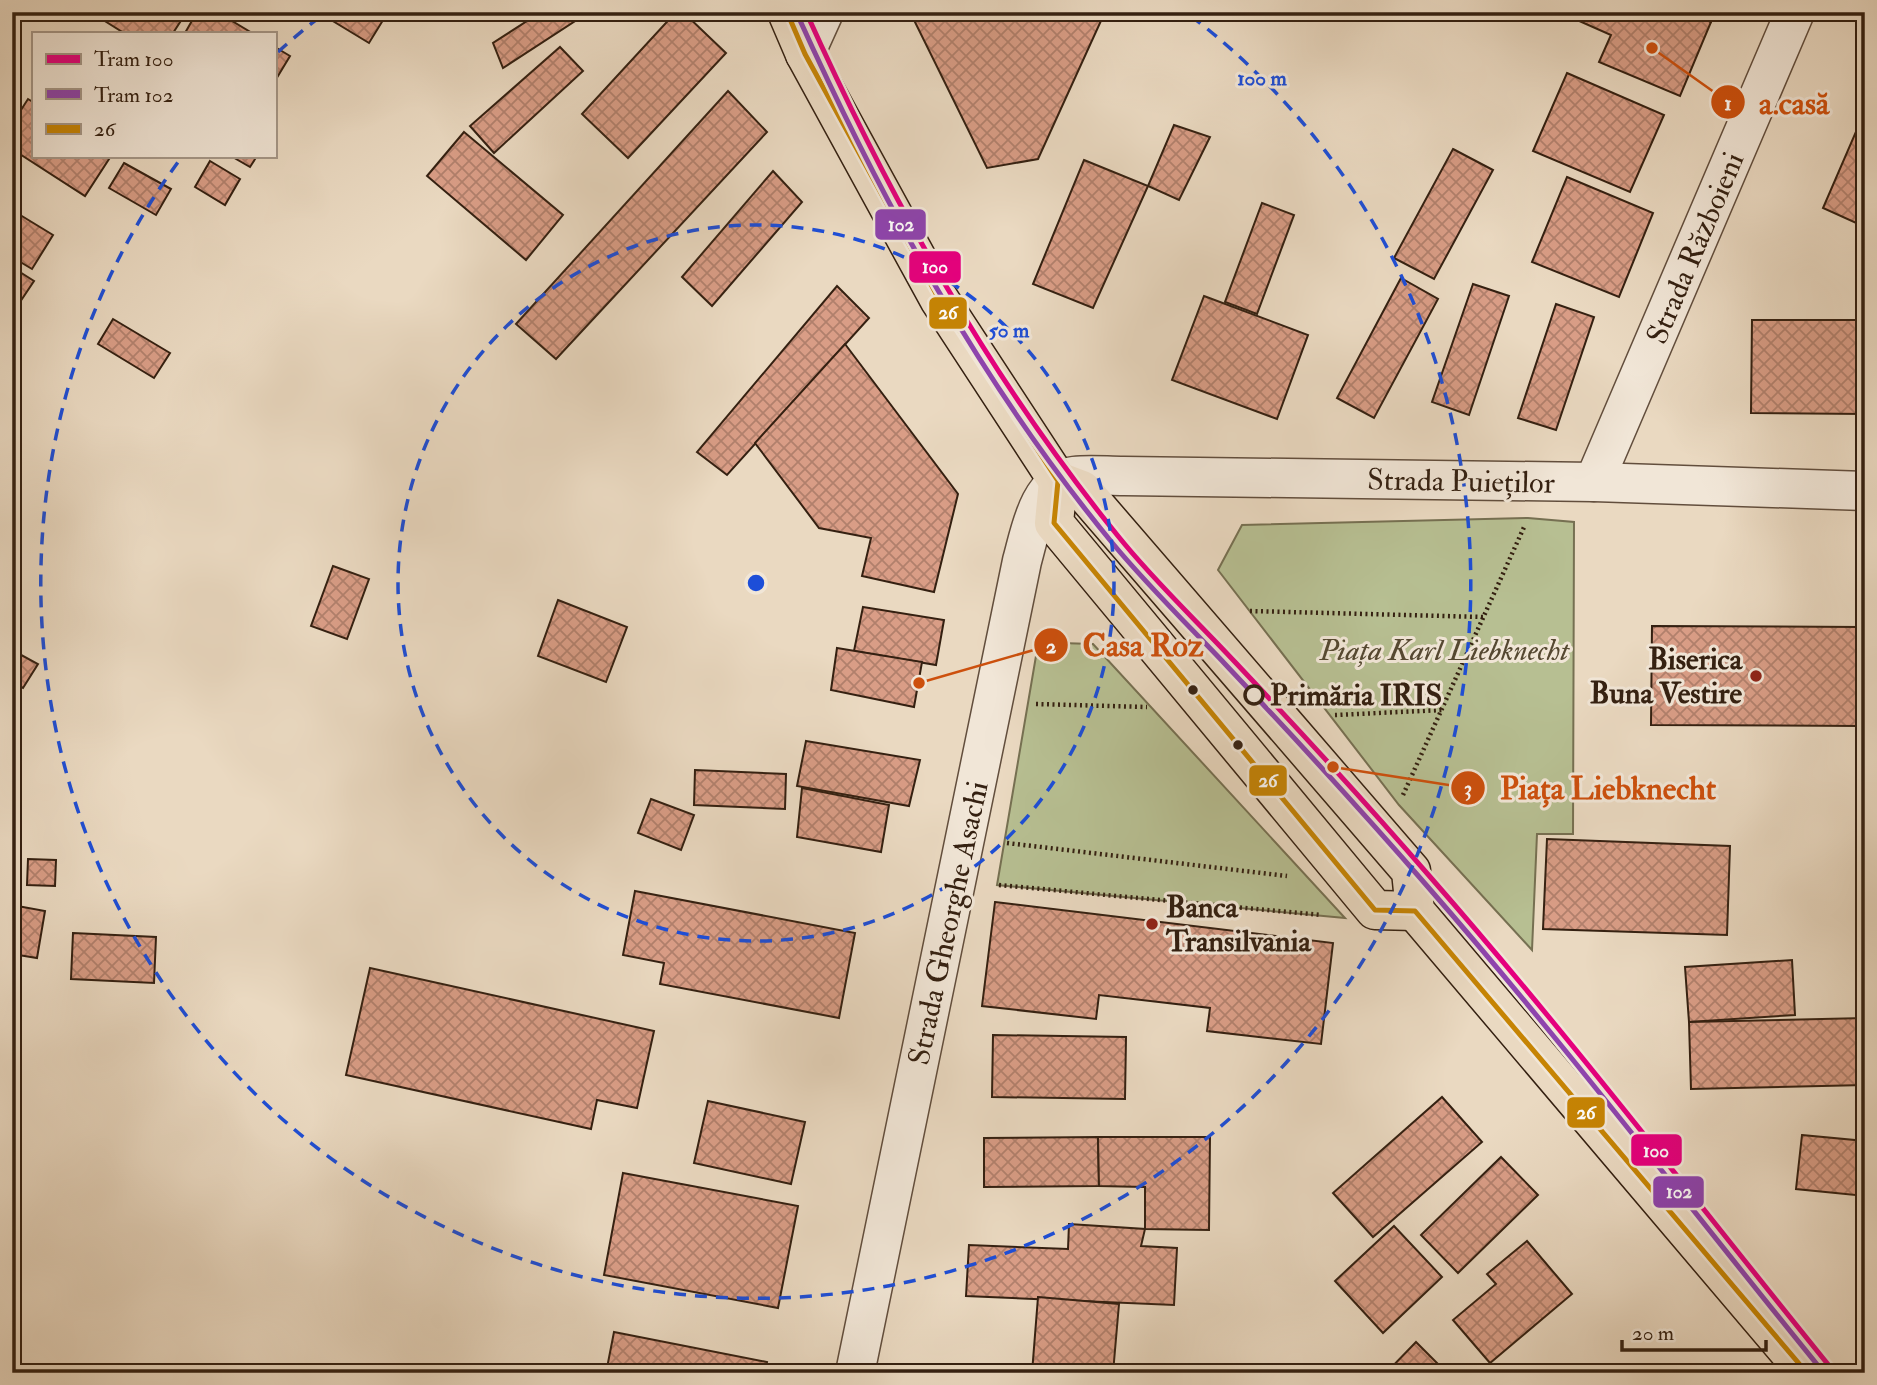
<svg xmlns="http://www.w3.org/2000/svg" width="1877" height="1385" font-family="'IM FELL Double Pica',serif">
<defs>
<pattern id="building-cross-hatch" width="8" height="8" patternUnits="userSpaceOnUse" patternTransform="scale(1.75)"><rect width="8" height="8" fill="#d99d86"/><path d="M0 0l8 8M0 8l8-8" fill="none" stroke="#b1806c"/></pattern>
</defs>
<rect width="100%" height="100%" fill="#ead9c1"/>
<filter id="stains"><feTurbulence type="fractalNoise" baseFrequency=".00286" numOctaves="4"/><feColorMatrix values="0 0 0 0 .2 0 0 0 0 .09 0 0 0 0 .02 0 0 0 .5 -.17"/></filter>
<radialGradient id="worn" r=".72"><stop offset=".6" stop-color="#630" stop-opacity="0"/><stop offset="1" stop-color="#630" stop-opacity=".3"/></radialGradient>
<g fill="#b7bf92" stroke="#767052" stroke-width="2">
<path d="M1528,518L1574,522L1573,834H1537L1532,950L1399,805L1218,570L1242,525Z"/>
<path d="M1060,643L1093,644L1345,918L997,885L1036,656Z"/>
</g>
<g fill="url(#building-cross-hatch)" stroke="#342011" stroke-width="2">
<path d="M178,12L184,16L173,33H124L92,13Z"/>
<path d="M197,12H217L252,33H185Z"/>
<path d="M318,12H388L369,43Z"/>
<path d="M541,12H589L503,68L493,43Z"/>
<path d="M676,12H683L726,53L628,158L582,114Z"/>
<path d="M910,12H1105L1038,159L987,168Z"/>
<path d="M1559,12H1689L1711,22L1680,96L1599,62L1611,35Z"/>
<path d="M1689,12H1715L1711,22Z"/>
<path d="M275,47L290,56L275,81Z"/>
<path d="M560,47L583,71L494,153L470,126Z"/>
<path d="M1567,73L1664,115L1630,192L1533,151Z"/>
<path d="M728,91L767,132L556,359L516,324Z"/>
<path d="M28,99L33,102V156H111L85,196L12,149V124Z"/>
<path d="M1861,120L1865,122V227L1823,208Z"/>
<path d="M1174,125L1210,137L1179,200L1148,186Z"/>
<path d="M464,132L563,215L526,260L427,176Z"/>
<path d="M1453,149L1493,170L1434,279L1394,258Z"/>
<path d="M231,156H257L250,167Z"/>
<path d="M1084,160L1148,186L1093,308L1033,284Z"/>
<path d="M210,161L240,179L225,205L195,187Z"/>
<path d="M124,163L171,189L156,215L109,188Z"/>
<path d="M773,171L802,202L712,306L682,277Z"/>
<path d="M1567,177L1653,213L1619,297L1532,262Z"/>
<path d="M1262,203L1294,215L1257,314L1225,302Z"/>
<path d="M12,210L53,235L32,269L12,257Z"/>
<path d="M12,267L34,281L12,314Z"/>
<path d="M1401,278L1438,299L1374,418L1337,398Z"/>
<path d="M1473,284L1509,296L1469,415L1432,402Z"/>
<path d="M837,286L869,318L727,475L697,452Z"/>
<path d="M1204,296L1308,335L1277,419L1172,380Z"/>
<path d="M1556,304L1594,317L1556,430L1518,418Z"/>
<path d="M113,319L170,353L154,378L98,344Z"/>
<path d="M1752,320H1865V414L1751,413Z"/>
<path d="M845,344L958,494L934,592L862,576L871,538L819,528L755,443Z"/>
<path d="M333,566L369,579L347,639L311,626Z"/>
<path d="M558,600L627,627L606,682L538,656Z"/>
<path d="M863,607L944,620L936,665L854,651Z"/>
<path d="M1652,626L1860,627L1859,726L1651,725Z"/>
<path d="M837,648L922,662L914,707L831,690Z"/>
<path d="M12,650L38,664L23,688L12,682Z"/>
<path d="M806,741L920,760L909,806L797,786Z"/>
<path d="M695,770L786,774L785,809L694,805Z"/>
<path d="M802,788L889,805L881,852L797,837Z"/>
<path d="M651,799L694,815L681,850L638,833Z"/>
<path d="M1547,839L1730,846L1727,935L1543,929Z"/>
<path d="M28,859L56,860L55,886L27,885Z"/>
<path d="M635,891L855,933L839,1018L660,984L664,963L623,955Z"/>
<path d="M995,902L1333,943L1321,1044L1207,1031L1210,1008L1099,995L1096,1019L982,1006Z"/>
<path d="M12,905L45,911L37,958L12,954Z"/>
<path d="M73,933L156,937L154,983L71,979Z"/>
<path d="M1792,960L1795,1015L1689,1022L1685,967Z"/>
<path d="M370,968L654,1031L637,1108L597,1100L591,1129L346,1075Z"/>
<path d="M1865,1018V1085L1691,1089L1689,1022Z"/>
<path d="M993,1035L1126,1037L1125,1099L992,1097Z"/>
<path d="M1442,1097L1482,1142L1373,1237L1333,1193Z"/>
<path d="M708,1101L805,1122L791,1184L694,1163Z"/>
<path d="M1802,1135L1865,1141V1196L1796,1189Z"/>
<path d="M1098,1137L1099,1186L984,1187V1138Z"/>
<path d="M1098,1137H1210L1209,1230L1145,1229V1187L1099,1186Z"/>
<path d="M1501,1157L1538,1195L1458,1273L1421,1235Z"/>
<path d="M623,1173L798,1206L778,1308L604,1275Z"/>
<path d="M1069,1224L1145,1229L1141,1246L1177,1248L1174,1305L966,1296L969,1245L1068,1249Z"/>
<path d="M1394,1226L1442,1277L1383,1333L1335,1281Z"/>
<path d="M1527,1241L1572,1294L1490,1363L1453,1320L1496,1284L1487,1274Z"/>
<path d="M1038,1297L1119,1304L1113,1373H1032Z"/>
<path d="M614,1332L767,1362L765,1373H606Z"/>
<path d="M1416,1342L1447,1373H1386Z"/>
</g>
<g fill="none" stroke-linecap="round" stroke-linejoin="round">
<g stroke="#624e3d" stroke-width="41">
<g id="minor">
<path d="M805,54L824,12"/>
<path d="M1594,482L1795,12"/>
<path d="M855,1373L1022,561C1030,533 1038,480 1074,476C1090,474 1107,476 1124,476L1594,482L1865,491"/>
</g>
</g>
<g stroke="#342011" stroke-width="41">
<g id="major">
<path d="M787,12L805,54L939,299L1058,481L1082,490L1411,871L1415,911L1807,1373"/>
<path d="M1058,481L1054,523L1375,910L1415,911"/>
</g>
</g>
<g stroke="#342011" stroke-width="4.5" stroke-dasharray="2 3.5" stroke-linecap="butt">
<path d="M1250,611L1483,617"/>
<path d="M1036,704L1147,707"/>
<path d="M1335,715L1443,710"/>
<path d="M1403,795L1525,525"/>
<path d="M1007,843L1287,876"/>
<path d="M999,885L1321,915"/>
</g>
<use href="#minor" stroke="#f1e6d7" stroke-width="38"/>
<use href="#major" stroke="#ead9c1" stroke-width="38"/>
<g stroke="#f1e6d7" stroke-width="10">
<path id="bus-1" d="M787,12L805,54L939,299L1058,481L1054,523L1375,910L1415,911L1807,1373"/>
</g>
<use href="#bus-1" stroke="#c68404" stroke-width="5"/>
<g stroke="#f1e6d7" stroke-width="10">
<path id="tram-1" d="M806,12C890,199 989,377 1118,536C1154,581 1196,620 1235,662C1302,733 1368,805 1432,879C1572,1039 1701,1208 1835,1373"/>
</g>
<g stroke="#f1e6d7" stroke-width="10">
<path id="tram-2" d="M798,16C883,204 982,385 1114,545C1149,587 1188,625 1225,664C1294,737 1362,811 1428,887C1565,1044 1692,1211 1824,1373"/>
</g>
<use href="#tram-1" stroke="#e5007d" stroke-width="5"/>
<use href="#tram-2" stroke="#8e44ad" stroke-width="5"/>
</g>
<g fill="none" stroke="#1d4ed8" stroke-width="3.5" stroke-dasharray="12 9">
<circle cx="756" cy="583" r="358"/>
<path d="M278 52A715 715 0 0 1 321 16M1191 16A715 715 0 1 1 181 158"/>
</g>
<g fill="#8f2418" stroke="#f1e6d7" stroke-width="2.5">
<circle cx="1756" cy="676" r="7"/>
<circle cx="1152" cy="924" r="7"/>
</g>
<g fill="#342011" stroke="#f1e6d7" stroke-width="2.5">
<circle cx="1193" cy="690" r="6"/>
<circle cx="1238" cy="745" r="6"/>
</g>
<circle fill="#f1e6d7" stroke="#342011" stroke-width="3.5" cx="1254" cy="695" r="9"/>
<g text-anchor="middle" stroke-width="6" stroke-linejoin="round" paint-order="stroke">
<g font-size="30" fill="#342011" stroke="#f1e6d7">
<text transform="translate(1695 248) rotate(-67)" y="10">Strada Războieni</text>
<text transform="translate(1461 481) rotate(1)" y="10">Strada Puieților</text>
<text transform="translate(948 923) rotate(-78)" y="10">Strada Gheorghe Asachi</text>
</g>
<g font-size="30" font-style="italic" fill="#554831" stroke="#f1e6d7">
<text x="1444" y="660">Piața Karl Liebknecht</text>
</g>
<g font-size="30" font-weight="bold" fill="#342011" stroke="#f1e6d7" text-anchor="end">
<text x="1742" y="669">Biserica<tspan x="1742" dy="34">Buna Vestire</tspan></text>
<text x="1166" y="917" text-anchor="start">Banca<tspan x="1166" dy="34">Transilvania</tspan></text>
</g>
<g font-size="30" font-weight="bold" fill="#342011" stroke="#f1e6d7" text-anchor="start">
<text x="1270" y="705">Primăria IRIS</text>
</g>
</g>
<circle cx="756" cy="583" r="10" fill="#1d4ed8" stroke="#f1e6d7" stroke-width="3.5"/>
<g font-size="21" text-anchor="middle" font-weight="bold" fill="#1d4ed8" stroke="#f1e6d7" stroke-width="6" stroke-linejoin="round" paint-order="stroke">
<text x="1262" y="85">100 m</text>
<text x="1009" y="337">50 m</text>
</g>
<path fill="none" stroke="#cd500d" stroke-width="2.5" d="M1652 48L1728 102M919 683L1051 645M1333 767L1468 788"/>
<g fill="#cd500d" stroke="#f1e6d7" stroke-width="2.5">
<circle cx="1652" cy="48" r="7"/>
<circle cx="919" cy="683" r="7"/>
<circle cx="1333" cy="767" r="7"/>
<circle cx="1728" cy="102" r="18"/>
<circle cx="1051" cy="645" r="18"/>
<circle cx="1468" cy="788" r="18"/>
</g>
<g font-size="21" text-anchor="middle" font-weight="bold" fill="#fff">
<text x="1728" y="110">1</text>
<text x="1051" y="653">2</text>
<text x="1468" y="795">3</text>
</g>
<g font-size="32" text-anchor="middle" font-weight="bold" fill="#cd500d" stroke="#f1e6d7" stroke-width="6" stroke-linejoin="round" paint-order="stroke">
<text x="1794" y="114">a.casă</text>
<text x="1143" y="656">Casa Roz</text>
<text x="1608" y="799">Piața Liebknecht</text>
</g>
<g stroke="#f1e6d7" stroke-width="2.5">
<rect x="874" y="208" width="53" height="33" rx="7" fill="#8e44ad"/>
<rect x="908" y="250" width="54" height="34" rx="7" fill="#e5007d"/>
<rect x="928" y="296" width="40" height="34" rx="7" fill="#c68404"/>
<rect x="1248" y="764" width="40" height="33" rx="7" fill="#c68404"/>
<rect x="1566" y="1096" width="40" height="33" rx="7" fill="#c68404"/>
<rect x="1630" y="1133" width="53" height="34" rx="7" fill="#e5007d"/>
<rect x="1652" y="1175" width="53" height="34" rx="7" fill="#8e44ad"/>
</g>
<g font-size="19" text-anchor="middle" font-weight="bold" fill="#fff">
<text x="901" y="231">102</text>
<text x="935" y="273">100</text>
<text x="948" y="319">26</text>
<text x="1268" y="787">26</text>
<text x="1586" y="1119">26</text>
<text x="1656" y="1157">100</text>
<text x="1679" y="1198">102</text>
</g>
<rect width="1877" height="1385" fill="none" stroke="#ead9c1" stroke-width="42"/>
<rect x="14" y="14" width="1849" height="1357" fill="none" stroke="#342011" stroke-width="3.5"/>
<rect x="21" y="21" width="1835" height="1343" fill="none" stroke="#342011" stroke-width="2"/>
<rect x="32" y="32" width="245" height="126" fill="#f1e6d7" stroke="#a59788" stroke-width="2"/>
<rect x="46" y="54" width="35" height="10" fill="#e5007d" stroke="#a59788" stroke-width="2"/>
<text x="94" y="66" font-size="21" fill="#342011">Tram 100</text>
<rect x="46" y="89" width="35" height="10" fill="#8e44ad" stroke="#a59788" stroke-width="2"/>
<text x="94" y="102" font-size="21" fill="#342011">Tram 102</text>
<rect x="46" y="124" width="35" height="10" fill="#c68404" stroke="#a59788" stroke-width="2"/>
<text x="94" y="136" font-size="21" fill="#342011">26</text>
<path d="M1622 1340v10h144v-10" fill="none" stroke="#342011" stroke-width="3.5"/>
<text x="1632" y="1340" font-size="21" fill="#342011" stroke="#f1e6d7" stroke-width="5" paint-order="stroke">20 m</text>
<rect width="100%" height="100%" filter="url(#stains)"/>
<rect width="100%" height="100%" fill="url(#worn)"/>
</svg>
